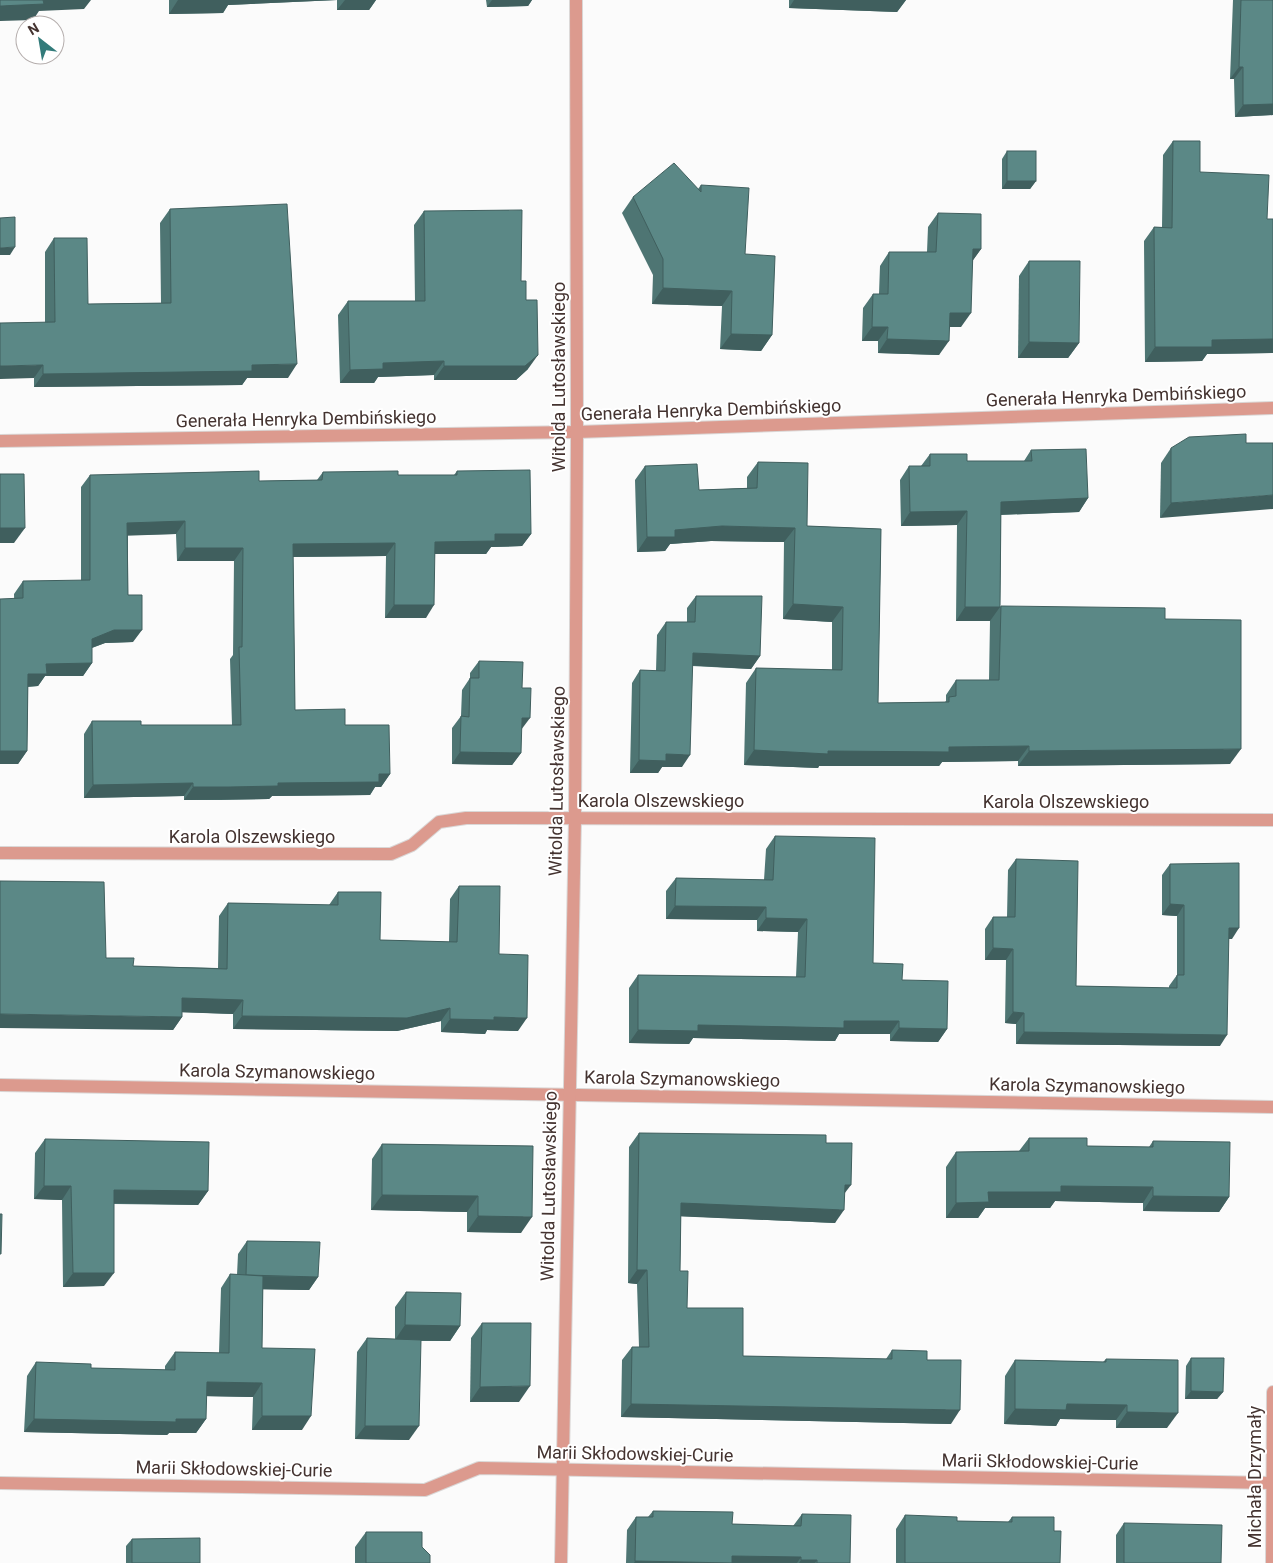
<svg xmlns="http://www.w3.org/2000/svg" width="1273" height="1563" font-family="Roboto,sans-serif">
<rect width="100%" height="100%" fill="#fbfbfb"/>
<g fill="none" stroke-linecap="round" stroke-linejoin="round">
<g stroke="#dad7d6" stroke-width="14">
<g id="street">
<path d="M0,441L577,432L1273,408"/>
<path d="M0,853L391,854L412,845L439,822L466,818L1273,820"/>
<path d="M0,1085L1273,1107"/>
<path d="M0,1483L425,1490L479,1468L1273,1483"/>
<path d="M561,1563L575,819L577,432L576,0"/>
<path d="M1272,1563L1273,1392"/>
</g>
</g>
<use href="#street" stroke="#dc9a8e" stroke-width="12"/>
</g>
<g fill="#4e7573">
<path d="M169,0H376L369,10H337V0L228,5L223,13L169,14Z"/>
<path d="M486,0H532L528,6L487,7Z"/>
<path d="M789,0H906L897,12L789,8Z"/>
<path d="M1233,0H1273V115L1235,117L1234,79H1230Z"/>
<path d="M1173,141L1200,172L1267,219H1273V353L1207,354L1202,361L1145,362L1144,241L1154,227H1162L1163,155Z"/>
<path d="M1007,151L1036,181L1030,189H1002V159Z"/>
<path d="M701,185L745,254L772,335L761,351L720,349L722,306L652,304L653,275L622,213L633,197L698,189Z"/>
<path d="M170,209L288,378H247L242,385L34,387V378L45,322V252L54,238L88,304L161,303L160,223Z"/>
<path d="M424,211L521,281L528,369L516,380H434V375L378,377L374,383H340L338,315L348,301H415L414,225Z"/>
<path d="M938,213L981,249L973,260L961,327H950L939,355L878,353V341H862L863,308L873,294H879L880,266L889,252H927L928,227Z"/>
<path d="M1029,261L1079,343L1068,358H1018L1019,276Z"/>
<path d="M1246,443L1160,518L1161,463L1171,448Z"/>
<path d="M1031,450L1088,498L1079,512L1001,515L1000,607L1001,606L1165,619L1230,764L1018,766V761L942,762L939,766H819L818,768L744,765L746,683L756,668L832,670V622L783,619L784,542L711,541L670,544L665,551L637,552L635,480L645,466L699,490L747,488V477L758,462L807,526L881,529L878,703L945,702L946,701V695L956,680H989L990,621H956L957,525L901,526L900,480L909,466H921L930,454L967,461H1024Z"/>
<path d="M457,471L531,534L522,546L491,547L486,554H435L426,618H385L386,556L293,557L295,710L345,725L390,774L381,787H375L370,795L272,796L269,799L220,800H184V796L84,798V734L92,721L141,725H232L230,659L233,655L234,561H177L176,534L128,535V595L133,642L105,643L92,648V663L83,676H45L38,686L28,687L27,751L18,764L14,594L23,581H81V487L90,475L259,481L317,480L323,472L398,475H454Z"/>
<path d="M696,596L760,656L751,669L692,666L682,767H662L658,773H630L632,683L640,670L656,671L657,635L666,622H687V608Z"/>
<path d="M479,661L521,730V753L512,765L452,764V728L461,716L462,690L470,678V673Z"/>
<path d="M775,836L873,963L902,980L947,1029L938,1042L890,1041V1034H839L835,1041L693,1038L689,1044L629,1043V988L638,975L796,977L798,932L757,931V920L666,919V891L676,878L764,880L766,849Z"/>
<path d="M1016,859L1076,986L1169,988V986L1177,975V916L1162,915V875L1170,864L1232,939H1229L1220,1046L1016,1044V1024L1005,1023L1006,960H985V929L993,917H1007L1008,870Z"/>
<path d="M459,886L499,954L518,1031L487,1030L485,1034L441,1032V1021L397,1031L233,1029V1014L182,1012V1017L173,1030L106,958L133,966L218,968L219,916L228,903L329,905L338,892L380,940L449,942L450,899Z"/>
<path d="M639,1133L826,1143L844,1194L835,1223L681,1216L680,1271L687,1308L743,1356L886,1359L892,1350L927,1360L951,1424L621,1417L622,1360L632,1347H639L637,1284L628,1283L629,1147Z"/>
<path d="M1029,1138L1087,1146L1149,1147L1153,1141L1229,1197L1219,1212L1143,1211V1203L1055,1201L1050,1208H985L978,1218H946V1167L956,1152L1019,1151Z"/>
<path d="M45,1139L208,1191L198,1205L114,1204L104,1286L63,1287L62,1200L34,1199L35,1153Z"/>
<path d="M382,1144L533,1146L521,1233L467,1232V1212L371,1210L372,1159Z"/>
<path d="M247,1241L318,1277L309,1290L263,1289L262,1348L302,1430H252L253,1397L206,1396V1419L196,1433H169L167,1435L24,1432L27,1376L36,1362L91,1368L165,1370V1366L175,1352L219,1353L221,1288L230,1274L237,1275L238,1254Z"/>
<path d="M406,1292L460,1326L450,1341H421L409,1440L355,1439L357,1352L367,1338L395,1339V1307Z"/>
<path d="M482,1323L519,1402H470L471,1338Z"/>
<path d="M1191,1358L1223,1392L1217,1399H1185L1186,1366Z"/>
<path d="M1106,1359L1167,1428H1116V1420L1060,1419L1056,1426L1004,1424L1005,1376L1015,1360L1103,1362Z"/>
<path d="M653,1511L732,1524L793,1526L802,1514L850,1563H626L627,1530L636,1517H648Z"/>
<path d="M905,1515L957,1521L1008,1522L1012,1517L1054,1531L1060,1563H896V1529Z"/>
<path d="M1124,1523L1221,1563H1116V1535Z"/>
<path d="M366,1532L422,1547L430,1563H355V1547Z"/>
<path d="M132,1539L200,1563H126V1546Z"/>
</g>
<g fill="#405f5e">
<path d="M40,0H91L84,9L39,11L33,20L0,21V6Z"/>
<path d="M178,0H337L228,5L223,13L169,14Z"/>
<path d="M345,0H376L369,10H337Z"/>
<path d="M492,0H532L528,6L487,7Z"/>
<path d="M794,0H906L897,12L789,8Z"/>
<path d="M1239,67H1243L1234,79H1230Z"/>
<path d="M1273,104V115L1235,117L1243,105Z"/>
<path d="M1007,181H1036L1030,189H1002Z"/>
<path d="M15,247L10,255H0V248Z"/>
<path d="M973,249H981L971,263Z"/>
<path d="M663,288L732,291L722,306L652,304Z"/>
<path d="M950,313H971L961,327H940Z"/>
<path d="M872,327H888L878,341H862Z"/>
<path d="M731,334L772,335L761,351L720,349Z"/>
<path d="M887,339L949,341L939,355L878,353Z"/>
<path d="M1273,339V353L1207,354L1202,361L1145,362L1155,347L1212,340Z"/>
<path d="M1029,342L1079,343L1068,358H1018Z"/>
<path d="M538,355L528,369L516,380H434L444,366Z"/>
<path d="M444,361L434,375L378,377L374,383H340L350,370L383,363Z"/>
<path d="M297,364L288,378H247L242,385L34,387L43,374L252,365Z"/>
<path d="M43,365L34,378L0,379V366Z"/>
<path d="M1273,495V509L1160,518L1171,503Z"/>
<path d="M1088,498L1079,512L992,515L1001,502Z"/>
<path d="M967,511L957,525L901,526L910,512Z"/>
<path d="M185,521L176,534L119,536L127,523Z"/>
<path d="M722,526L795,528L784,542L711,541L670,544L665,551L637,552L647,537L675,530Z"/>
<path d="M0,528H25L14,543H0Z"/>
<path d="M495,534H531L522,546L491,547L486,554H426L435,542Z"/>
<path d="M395,543L386,556L284,557L293,544Z"/>
<path d="M185,548H243L234,561H177Z"/>
<path d="M793,604L843,607L832,622L783,619Z"/>
<path d="M394,605H434L426,618H385Z"/>
<path d="M965,607H1000L990,621H956Z"/>
<path d="M114,630H142L133,642L105,643L83,651L92,639Z"/>
<path d="M693,653L760,656L751,669L684,665Z"/>
<path d="M92,663L83,676H45L38,686L19,687L28,674L46,664Z"/>
<path d="M522,718H530L521,730Z"/>
<path d="M1029,746L1018,761L942,762L939,766H819L818,768L744,765L754,750L828,751L949,747Z"/>
<path d="M1241,749L1230,764L1018,766L1029,751Z"/>
<path d="M0,751H27L18,764H0Z"/>
<path d="M460,752L521,753L512,765L452,764Z"/>
<path d="M666,754L690,755L682,767H662L658,773H630L639,760Z"/>
<path d="M379,774H390L381,787H375L370,795L272,796L269,799L184,800L193,787L278,783Z"/>
<path d="M193,783L184,796L84,798L93,785Z"/>
<path d="M1170,904L1184,905L1177,916L1162,915Z"/>
<path d="M675,906L766,907L757,920L666,919Z"/>
<path d="M766,918L807,919L798,932L757,931Z"/>
<path d="M1229,928H1239L1232,939H1222Z"/>
<path d="M993,948L1013,949L1006,960H985Z"/>
<path d="M182,998L243,1000L233,1014L173,1012Z"/>
<path d="M450,1008L441,1021L397,1031L233,1029L242,1016Z"/>
<path d="M1013,1012L1024,1013L1016,1024L1005,1023Z"/>
<path d="M0,1014L182,1017L173,1030L0,1028Z"/>
<path d="M494,1017L527,1018L518,1031L487,1030L485,1034L441,1032L450,1019Z"/>
<path d="M844,1021H899L890,1034H839L835,1041L693,1038L689,1044L629,1043L638,1030L698,1025Z"/>
<path d="M899,1028L947,1029L938,1042L890,1041Z"/>
<path d="M1024,1032L1227,1035L1220,1046L1016,1044Z"/>
<path d="M845,1185H851L841,1198Z"/>
<path d="M44,1186H71L62,1200L34,1199Z"/>
<path d="M1061,1186L1153,1187L1143,1203L1055,1201L1050,1208H985L978,1218H946L956,1203L988,1192Z"/>
<path d="M114,1190L208,1191L198,1205L104,1203Z"/>
<path d="M382,1195L478,1196L467,1212L371,1210Z"/>
<path d="M1153,1196L1229,1197L1219,1212L1143,1211Z"/>
<path d="M681,1203L844,1210L835,1223L672,1216Z"/>
<path d="M478,1216L532,1217L521,1233L467,1232Z"/>
<path d="M637,1270H647L637,1284L628,1283Z"/>
<path d="M73,1273H114L104,1286L63,1287Z"/>
<path d="M246,1276L318,1277L309,1290L237,1289Z"/>
<path d="M405,1325L460,1326L450,1341L395,1340Z"/>
<path d="M207,1382L262,1383L253,1397L197,1396Z"/>
<path d="M530,1386L519,1402H470L480,1387Z"/>
<path d="M1191,1391L1223,1392L1217,1399H1185Z"/>
<path d="M631,1404L960,1410L951,1424L621,1417Z"/>
<path d="M1067,1404L1127,1405L1116,1420L1060,1419L1056,1426L1004,1424L1015,1409Z"/>
<path d="M1127,1412L1178,1413L1167,1428H1116Z"/>
<path d="M262,1416H311L302,1430H252Z"/>
<path d="M34,1419H206L196,1433H169L167,1435L24,1432Z"/>
<path d="M365,1426H419L409,1440L355,1439Z"/>
<path d="M732,1556L801,1557L797,1563H634L635,1561Z"/>
<path d="M801,1560H817L815,1563H799Z"/>
</g>
<g fill="#5b8886" stroke="#405f5e">
<path d="M0,0H43L44,4L0,6Z"/>
<path d="M1241,0H1273V104L1243,105V67H1239Z"/>
<path d="M1173,141H1200V172L1269,175L1267,219H1273V339L1212,340V347H1155L1154,227L1172,228Z"/>
<rect x="1007" y="151" width="29" height="30"/>
<path d="M674,163L701,192V185L749,188L745,254L775,256L772,335L731,334L732,291L663,288V259L633,197Z"/>
<path d="M287,204L297,364L252,365V371L43,374V365L0,366V323L55,322L54,238H87L88,304L171,303L170,209Z"/>
<path d="M522,210L521,281H526V300H537L538,355L525,366H444V361L383,363V369L350,370L348,301H425L424,211Z"/>
<path d="M938,213L981,214V249H973L971,313H950L949,341L887,339L888,327H872L873,294H888L889,252H936Z"/>
<path d="M15,217V247L0,248V218Z"/>
<path d="M1029,261H1080L1079,343L1029,342Z"/>
<path d="M1246,434V443H1273V495L1171,503V448L1189,437Z"/>
<path d="M1086,449L1088,498L1001,502L1000,607H965L967,511L910,512L909,466H930V454H967V461H1032L1031,450Z"/>
<path d="M758,462L808,463L807,526L881,529L878,703L949,702V697L956,696V680H999L1001,606L1165,608V619L1241,620V749L1029,751V746L949,747V752L828,751V754L754,750L756,668L842,670L843,607L793,604L795,528L722,526L675,530V537H647L645,466L697,464L699,490L757,488Z"/>
<path d="M530,470L531,534H495V541L435,542L434,605H394L395,543L293,544L295,710L345,709V725H389L390,774H379V782L278,783V786L229,787H193V783L93,785L92,721H141V725H241L239,647H242L243,548H185V521L127,523L128,595H142V630H114L92,639V663L46,664L47,674H28L27,751H0V599L23,598V581L90,580V475L259,471V481L322,480L323,472L398,471V475H457V471Z"/>
<path d="M0,474H24L25,528H0Z"/>
<path d="M696,596H762L760,656L693,653L690,755L666,754V761L639,760L640,670L665,671L666,622H695Z"/>
<path d="M479,661L523,662L522,688H531L530,718H522L521,753L460,752L461,716L469,717L470,678H479Z"/>
<path d="M775,836L875,838L873,963L903,964L902,980L948,981L947,1029L899,1028V1021H844V1028L698,1025V1031L638,1030V975L805,977L807,919L766,918V907L675,906L676,878L773,880Z"/>
<path d="M1016,859L1078,861L1076,986L1177,988V975H1184V905L1170,904V864L1239,863V928H1229L1227,1035L1024,1032V1013L1013,1012V949L993,948V917H1015Z"/>
<path d="M0,881L104,882L106,958H134L133,966L227,969L228,903L338,905V892H381L380,940L457,942L459,886H500L499,954L528,955L527,1018L494,1017V1020L450,1019V1008L407,1018L242,1016L243,1000L182,998V1017L0,1014Z"/>
<path d="M639,1133L826,1135V1143H852L851,1185H845L844,1210L681,1203L680,1271H688L687,1308H743V1356L892,1359V1350L927,1351V1360H961L960,1410L631,1404L632,1347H649L647,1270H637Z"/>
<path d="M1029,1138H1087V1146L1153,1147V1141L1230,1142L1229,1197L1153,1196V1187L1061,1186V1192H988L989,1202L956,1203V1152L1029,1151Z"/>
<path d="M45,1139L209,1142L208,1191L114,1190V1273H73L71,1186H44Z"/>
<path d="M382,1144L533,1146L532,1217L478,1216V1196L382,1195Z"/>
<path d="M0,1214H2L1,1254H0Z"/>
<path d="M247,1241L320,1242L318,1277L246,1275Z"/>
<path d="M230,1274L263,1276L262,1348L315,1349L311,1416H262V1383L207,1382L206,1419H176V1422L34,1419L36,1362L91,1364V1368L175,1370V1352L229,1353Z"/>
<path d="M406,1292L461,1293L460,1326L405,1325Z"/>
<path d="M482,1323H531L530,1386L480,1387Z"/>
<path d="M367,1338L421,1340L419,1426H365Z"/>
<path d="M1191,1358H1224L1223,1392L1191,1391Z"/>
<path d="M1106,1359L1178,1360V1413L1127,1412V1405L1067,1404L1066,1410L1015,1409V1360L1106,1362Z"/>
<path d="M653,1511L733,1512L732,1524L801,1526L802,1514L851,1515L850,1563H817V1560H801V1557L732,1556V1563L635,1561L636,1517H653Z"/>
<path d="M905,1515L957,1517V1521L1012,1522V1517H1054V1531H1061L1060,1563H905Z"/>
<path d="M1124,1523L1222,1525L1221,1563H1124Z"/>
<path d="M366,1532H422V1547L430,1555V1563H366Z"/>
<path d="M200,1538V1563H132V1539Z"/>
</g>
<g text-anchor="middle" stroke-width="4" stroke-linejoin="round" paint-order="stroke">
<g font-size="18" fill="#443330" stroke="#fff">
<text transform="translate(559 377) rotate(-90)" y="6">Witolda Lutosławskiego</text>
<text transform="translate(1116 396) rotate(-2)" y="6">Generała Henryka Dembińskiego</text>
<text transform="translate(711 410) rotate(-2)" y="6">Generała Henryka Dembińskiego</text>
<text transform="translate(306 419) rotate(-1)" y="6">Generała Henryka Dembińskiego</text>
<text transform="translate(557 781) rotate(-89)" y="6">Witolda Lutosławskiego</text>
<text x="661" y="807">Karola Olszewskiego</text>
<text x="1066" y="808">Karola Olszewskiego</text>
<text x="252" y="843">Karola Olszewskiego</text>
<text transform="translate(277 1072) rotate(1)" y="6">Karola Szymanowskiego</text>
<text transform="translate(682 1079) rotate(1)" y="6">Karola Szymanowskiego</text>
<text transform="translate(1087 1086) rotate(1)" y="6">Karola Szymanowskiego</text>
<text transform="translate(549 1186) rotate(-89)" y="6">Witolda Lutosławskiego</text>
<text transform="translate(635 1454) rotate(1)" y="6">Marii Skłodowskiej-Curie</text>
<text transform="translate(1040 1462) rotate(1)" y="6">Marii Skłodowskiej-Curie</text>
<text transform="translate(234 1469) rotate(1)" y="6">Marii Skłodowskiej-Curie</text>
<text transform="translate(1255 1477) rotate(-90)" y="6">Michała Drzymały</text>
</g>
</g>
<g transform="translate(40 40) rotate(329)"><circle r="24" fill="#ffffff" stroke="#b4adac"/>
<path d="M0-4L9 19L0 12L-9 19Z" fill="#327b7a"/>
<text y="-8" font-size="14" font-weight="bold" text-anchor="middle" fill="#443330">N</text>
</g>
</svg>
